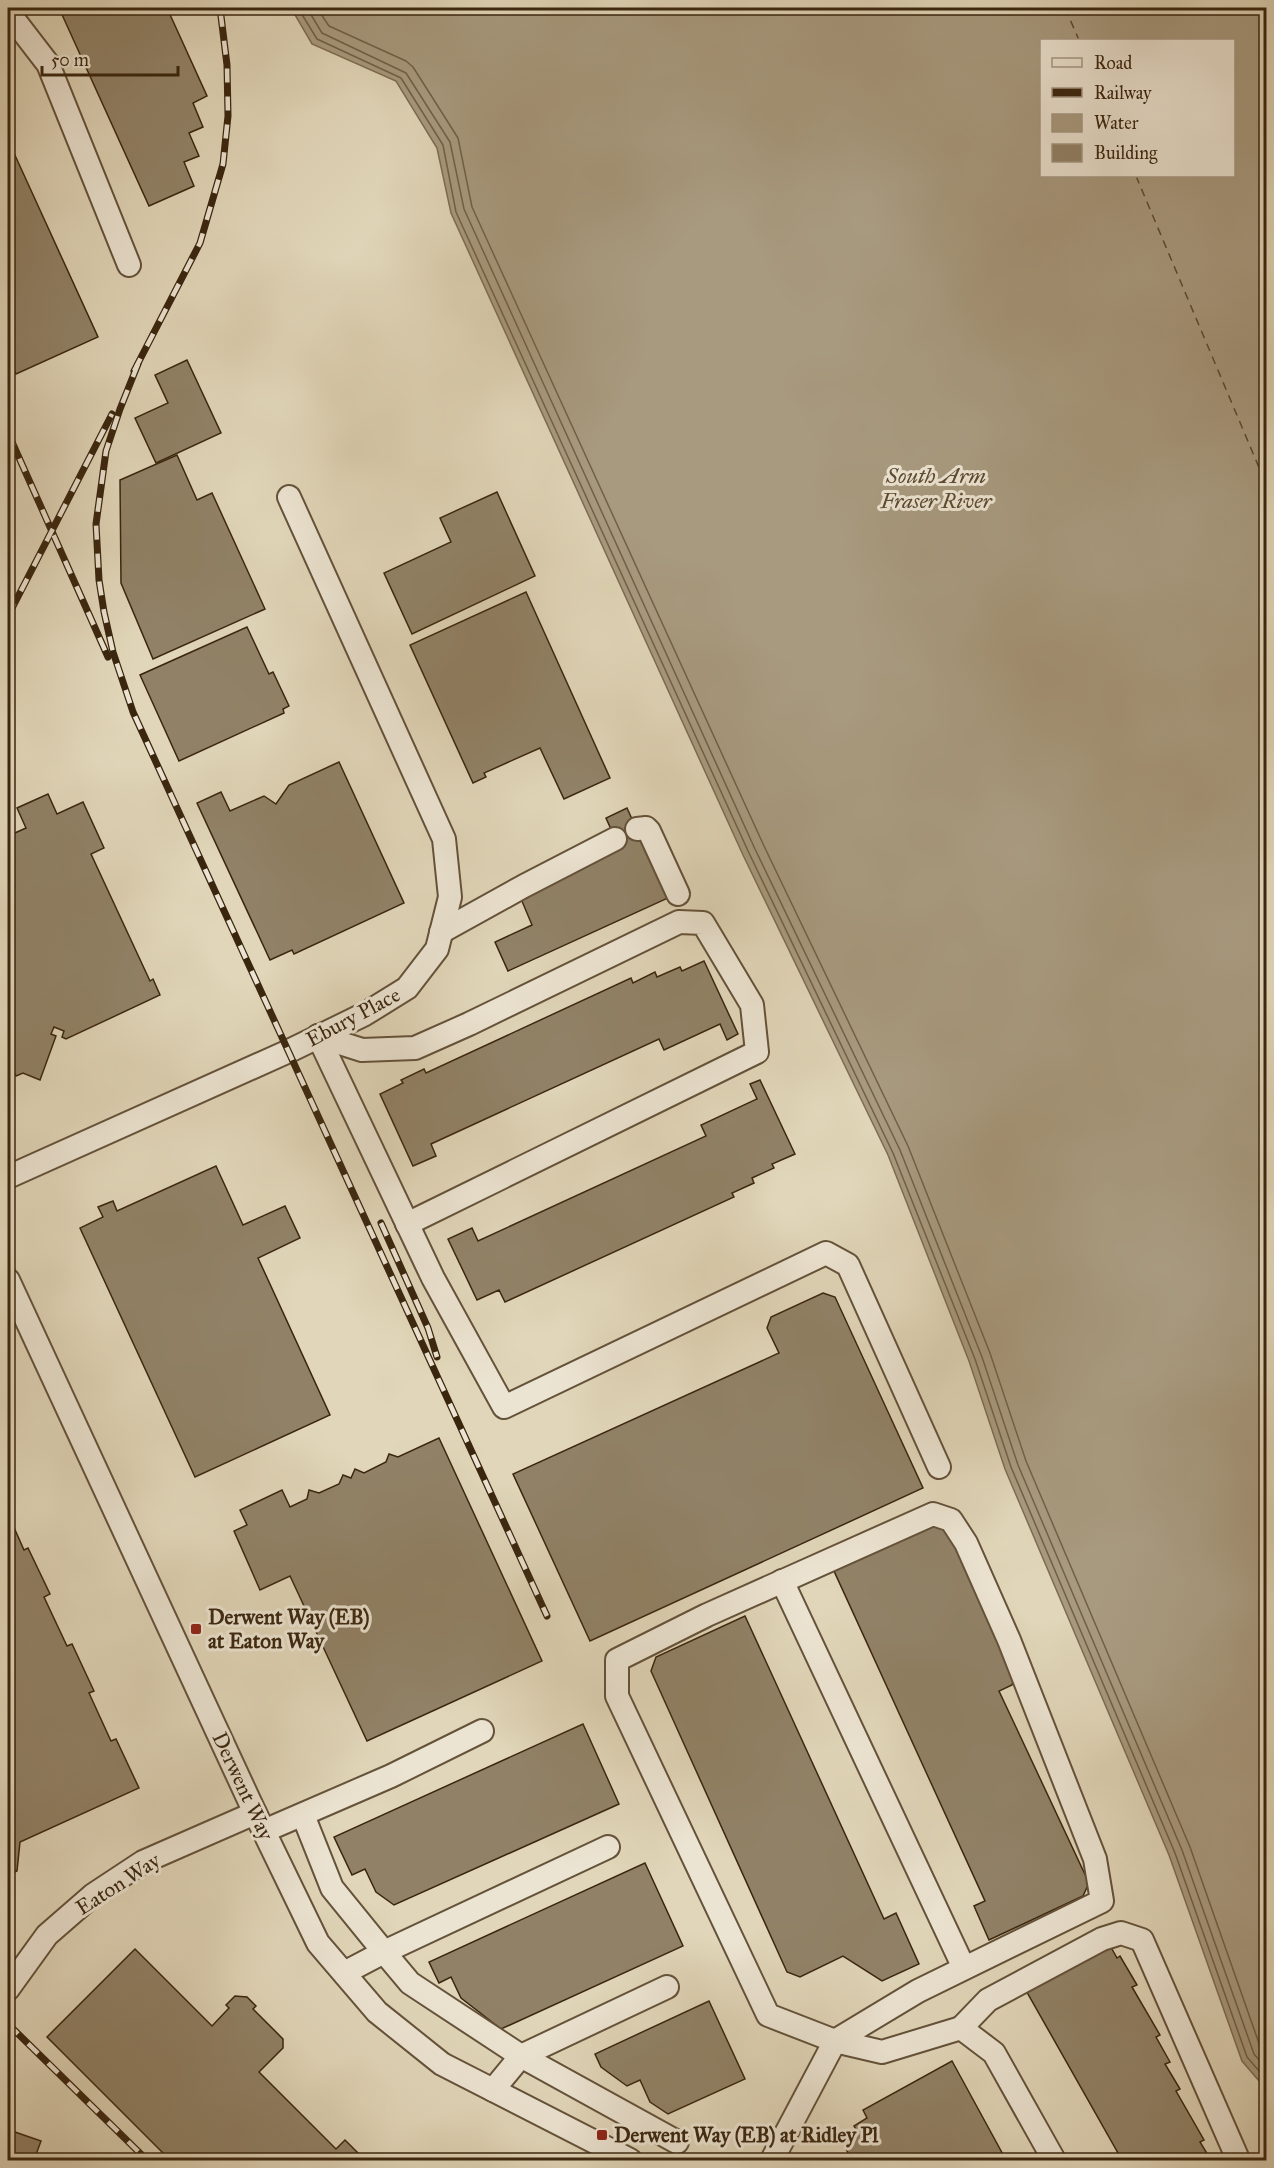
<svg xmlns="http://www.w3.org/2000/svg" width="1274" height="2168" font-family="'IM FELL Great Primer',serif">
<rect width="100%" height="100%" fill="#e1d6b9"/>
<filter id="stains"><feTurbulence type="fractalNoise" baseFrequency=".00333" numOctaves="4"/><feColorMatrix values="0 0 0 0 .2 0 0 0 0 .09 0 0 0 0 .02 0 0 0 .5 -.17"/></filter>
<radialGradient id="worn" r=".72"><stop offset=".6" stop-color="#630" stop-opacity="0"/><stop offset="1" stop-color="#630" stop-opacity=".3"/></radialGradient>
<path fill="#a89a7f" stroke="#7c6c52" stroke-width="1.5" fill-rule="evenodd" d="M291,8H1266V2089L1242,2061L1169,1855L1005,1469L969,1361L888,1155L743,855L451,213L437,148L396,81L312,44ZM1042,40H1234V176H1042Z"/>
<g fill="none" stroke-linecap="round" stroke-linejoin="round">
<g stroke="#716047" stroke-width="1.5">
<path d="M298,8L317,39L401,78L443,145L456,212L749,853L893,1153L975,1359L1011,1467L1175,1853L1247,2057L1266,2079"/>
<path d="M307,8L322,33L406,73L450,142L464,209L755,849L900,1150L982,1357L1018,1465L1182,1850L1254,2054L1266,2068"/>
<path d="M317,8L329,26L406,61L413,67L458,138L472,207L764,846L908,1146L990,1353L1026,1461L1190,1847L1261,2049L1266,2055"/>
</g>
<g stroke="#5b4931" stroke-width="1.5" stroke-dasharray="8 6" stroke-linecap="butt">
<path d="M1065,8L1079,40"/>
<path d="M1136,176L1266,484"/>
</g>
</g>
<g fill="#918267" stroke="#3a260f" stroke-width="1.5">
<path d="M59,8H167L207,96L193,103L203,127L189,133L199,156L184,162L194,186L149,206Z"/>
<path d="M8,140L98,337L16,374L8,356Z"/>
<path d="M187,360L221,433L156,463L135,418L168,403L155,375Z"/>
<path d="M177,455L197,500L212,493L265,609L153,659L121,583L120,480Z"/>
<path d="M497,492L535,576L412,634L384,573L451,542L440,518Z"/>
<path d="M526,592L610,778L564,799L540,748L484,773L486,777L473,783L410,645Z"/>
<path d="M247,627L269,674L273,672L289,706L283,709L284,713L179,761L140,675Z"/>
<path d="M339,762L404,903L294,954L292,950L270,960L197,803L221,792L230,811L264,796L276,804L289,785Z"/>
<path d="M48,794L57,814L83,802L104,848L91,854L150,981L153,979L160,995L66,1039L62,1037L64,1031L54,1027L51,1034L56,1036L40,1080L23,1073L16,1076L13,1070L8,1068V836L26,828L17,808Z"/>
<path d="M627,808L668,898L508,971L495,942L532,925L519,894L620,849L606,818Z"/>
<path d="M704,961L738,1034L727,1040L720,1024L664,1050L659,1039L431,1144L436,1156L413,1166L380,1094L403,1083L401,1080L424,1069L426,1073L631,978L633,983L655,972L657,977L680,967L682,971Z"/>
<path d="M760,1080L795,1154L772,1164L774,1168L752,1178L754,1183L732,1193L734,1197L505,1302L499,1290L477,1300L448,1239L472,1228L478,1241L706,1136L701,1125L757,1099L750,1084Z"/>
<path d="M216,1166L243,1225L285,1206L300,1238L258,1258L330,1415L195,1477L80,1228L103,1217L98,1207L113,1201L117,1211Z"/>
<path d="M823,1293L835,1297L923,1488L590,1641L513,1474L779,1353L767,1328L771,1317Z"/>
<path d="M439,1438L542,1661L367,1741L290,1576L260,1590L234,1531L247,1525L240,1510L282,1490L290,1507L307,1499L309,1490L319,1493L339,1484L343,1475L351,1478L355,1469L364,1473L386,1462L389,1454L398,1457Z"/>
<path d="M8,1514L24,1550L28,1548L50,1594L44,1597L67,1646L72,1644L94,1691L89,1693L111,1741L116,1739L139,1788L20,1842L17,1871L8,1875Z"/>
<path d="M937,1524L951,1531L1016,1672L1012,1685L999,1691L1089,1883L1083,1896L989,1940L974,1906L985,1901L834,1571Z"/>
<path d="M745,1616L884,1919L896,1913L919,1964L882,1981L843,1956L800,1977L787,1972L651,1671L656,1657Z"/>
<path d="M583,1724L619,1804L394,1905L376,1892L365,1869L352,1875L334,1837Z"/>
<path d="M645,1863L683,1946L501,2029L461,1998L451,1977L439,1983L429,1962Z"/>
<path d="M1107,1940L1117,1958L1120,1956L1137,1985L1132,1987L1160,2035L1156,2037L1170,2062L1165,2064L1180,2089L1176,2091L1204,2140L1200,2142L1211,2160H1122L1024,1987Z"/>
<path d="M135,1949L212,2026L229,2008L226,2005L235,1996L247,1997L256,2006L253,2009L283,2039V2048L259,2072L336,2149L345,2140L365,2160H170L47,2037Z"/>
<path d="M709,2001L745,2079L668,2114L650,2102L640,2080L627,2086L601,2067L595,2054Z"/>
<path d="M952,2061L1006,2160H852L841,2140L857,2131L854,2126L867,2118L863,2110Z"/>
<path d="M12,2131L41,2141L34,2160H8V2144Z"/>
</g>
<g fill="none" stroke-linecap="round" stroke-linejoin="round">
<g stroke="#64523a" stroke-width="26">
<g id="minor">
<path d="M8,12L48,64L129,265"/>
<path d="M637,829L646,828L649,831L678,894"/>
<path d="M441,932L524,886L615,839"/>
<path d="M318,1036L433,1278L504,1407L826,1253L848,1265L939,1467"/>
<path d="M318,1036L362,1050L415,1048L469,1024L679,922L703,923L752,1005L757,1052L407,1224"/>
<path d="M8,1177L289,1051L365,1014L407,988L437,949L450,897L444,839L289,497"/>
<path d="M8,1280L255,1813L318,1943L377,2012L442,2064L630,2160"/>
<path d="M782,1581L964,1968"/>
<path d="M303,1815L332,1888L384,1952L344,1973"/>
<path d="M264,1831L391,1776L482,1731"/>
<path d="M8,1989L47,1935L93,1895L143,1862L255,1813"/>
<path d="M961,2028L988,2000L1102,1939L1121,1933L1142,1940L1237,2157"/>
<path d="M835,2041L918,1991L1102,1901L1095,1859L1009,1640L966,1543L951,1520L933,1514L707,1615L617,1660V1696L768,2015L835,2041L882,2052L961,2028L994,2053L1054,2160"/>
<path d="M521,2056L677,2142"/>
<path d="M521,2056L667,1987"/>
<path d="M493,2090L521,2056L410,1983L384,1952L608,1847"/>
<path d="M772,2160L835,2041"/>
</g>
</g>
<use href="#minor" stroke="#ece4d2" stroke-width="22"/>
<g stroke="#3a260f" stroke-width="7">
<g id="rail">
<path d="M138,364L120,409L106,451L96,524L99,580L104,612L113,652L133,712L547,1616"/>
<path d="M134,371L200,243L223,164L228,116L227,65L220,8"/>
<path d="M8,433L108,657"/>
<path d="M8,616L112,414"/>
<path d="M381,1223L428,1328L437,1357"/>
<path d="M8,2024L147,2160"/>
</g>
</g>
<use href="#rail" stroke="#ece4d2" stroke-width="4.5" stroke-dasharray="14" stroke-linecap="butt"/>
</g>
<g fill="#8f2418" stroke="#ece4d2" stroke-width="2">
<rect x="190" y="1623" width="12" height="12" rx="3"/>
<rect x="596" y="2129" width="12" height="12" rx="3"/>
</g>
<g text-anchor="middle" stroke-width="6" stroke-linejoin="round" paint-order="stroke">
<g font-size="21" fill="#3a260f" stroke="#ece4d2">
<text transform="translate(353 1017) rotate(-28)" y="7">Ebury Place</text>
<text transform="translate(243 1786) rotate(65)" y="7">Derwent Way</text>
<text transform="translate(118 1884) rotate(-33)" y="7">Eaton Way</text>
</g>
<g font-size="21" font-weight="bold" fill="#3a260f" stroke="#ece4d2" text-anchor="start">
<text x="208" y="1624">Derwent Way (EB)<tspan x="208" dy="24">at Eaton Way</tspan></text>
<text x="614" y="2142">Derwent Way (EB) at Ridley Pl</text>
</g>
<g font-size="22" font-style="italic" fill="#5b4931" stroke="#ece4d2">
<text x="936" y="483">South Arm<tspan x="936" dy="25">Fraser River</tspan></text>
</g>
</g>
<rect width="1274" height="2168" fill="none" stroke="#e1d6b9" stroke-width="30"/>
<rect x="9" y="9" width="1256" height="2150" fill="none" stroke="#3a260f" stroke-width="3"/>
<rect x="15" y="15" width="1244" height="2138" fill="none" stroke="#3a260f" stroke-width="1.5"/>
<rect x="1040" y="39" width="195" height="138" fill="#ece4d2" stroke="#a59884" stroke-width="1.5"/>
<rect x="1052" y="58" width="30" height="9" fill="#ece4d2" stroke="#a59884" stroke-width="1.5"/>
<text x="1094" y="69" font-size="18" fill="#3a260f">Road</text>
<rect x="1052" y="88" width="30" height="9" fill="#3a260f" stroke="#a59884" stroke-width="1.5"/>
<text x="1094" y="99" font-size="18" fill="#3a260f">Railway</text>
<rect x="1052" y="114" width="30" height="18" fill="#a89a7f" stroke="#a59884" stroke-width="1.5"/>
<text x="1094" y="129" font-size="18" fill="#3a260f">Water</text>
<rect x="1052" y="144" width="30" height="18" fill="#918267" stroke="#a59884" stroke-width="1.5"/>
<text x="1094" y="159" font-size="18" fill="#3a260f">Building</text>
<path d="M42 66v9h136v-9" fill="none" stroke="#3a260f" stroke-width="3"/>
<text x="51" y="66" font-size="18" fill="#3a260f" stroke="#ece4d2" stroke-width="4.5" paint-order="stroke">50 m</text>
<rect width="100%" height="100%" filter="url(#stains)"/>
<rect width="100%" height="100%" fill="url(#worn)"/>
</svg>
